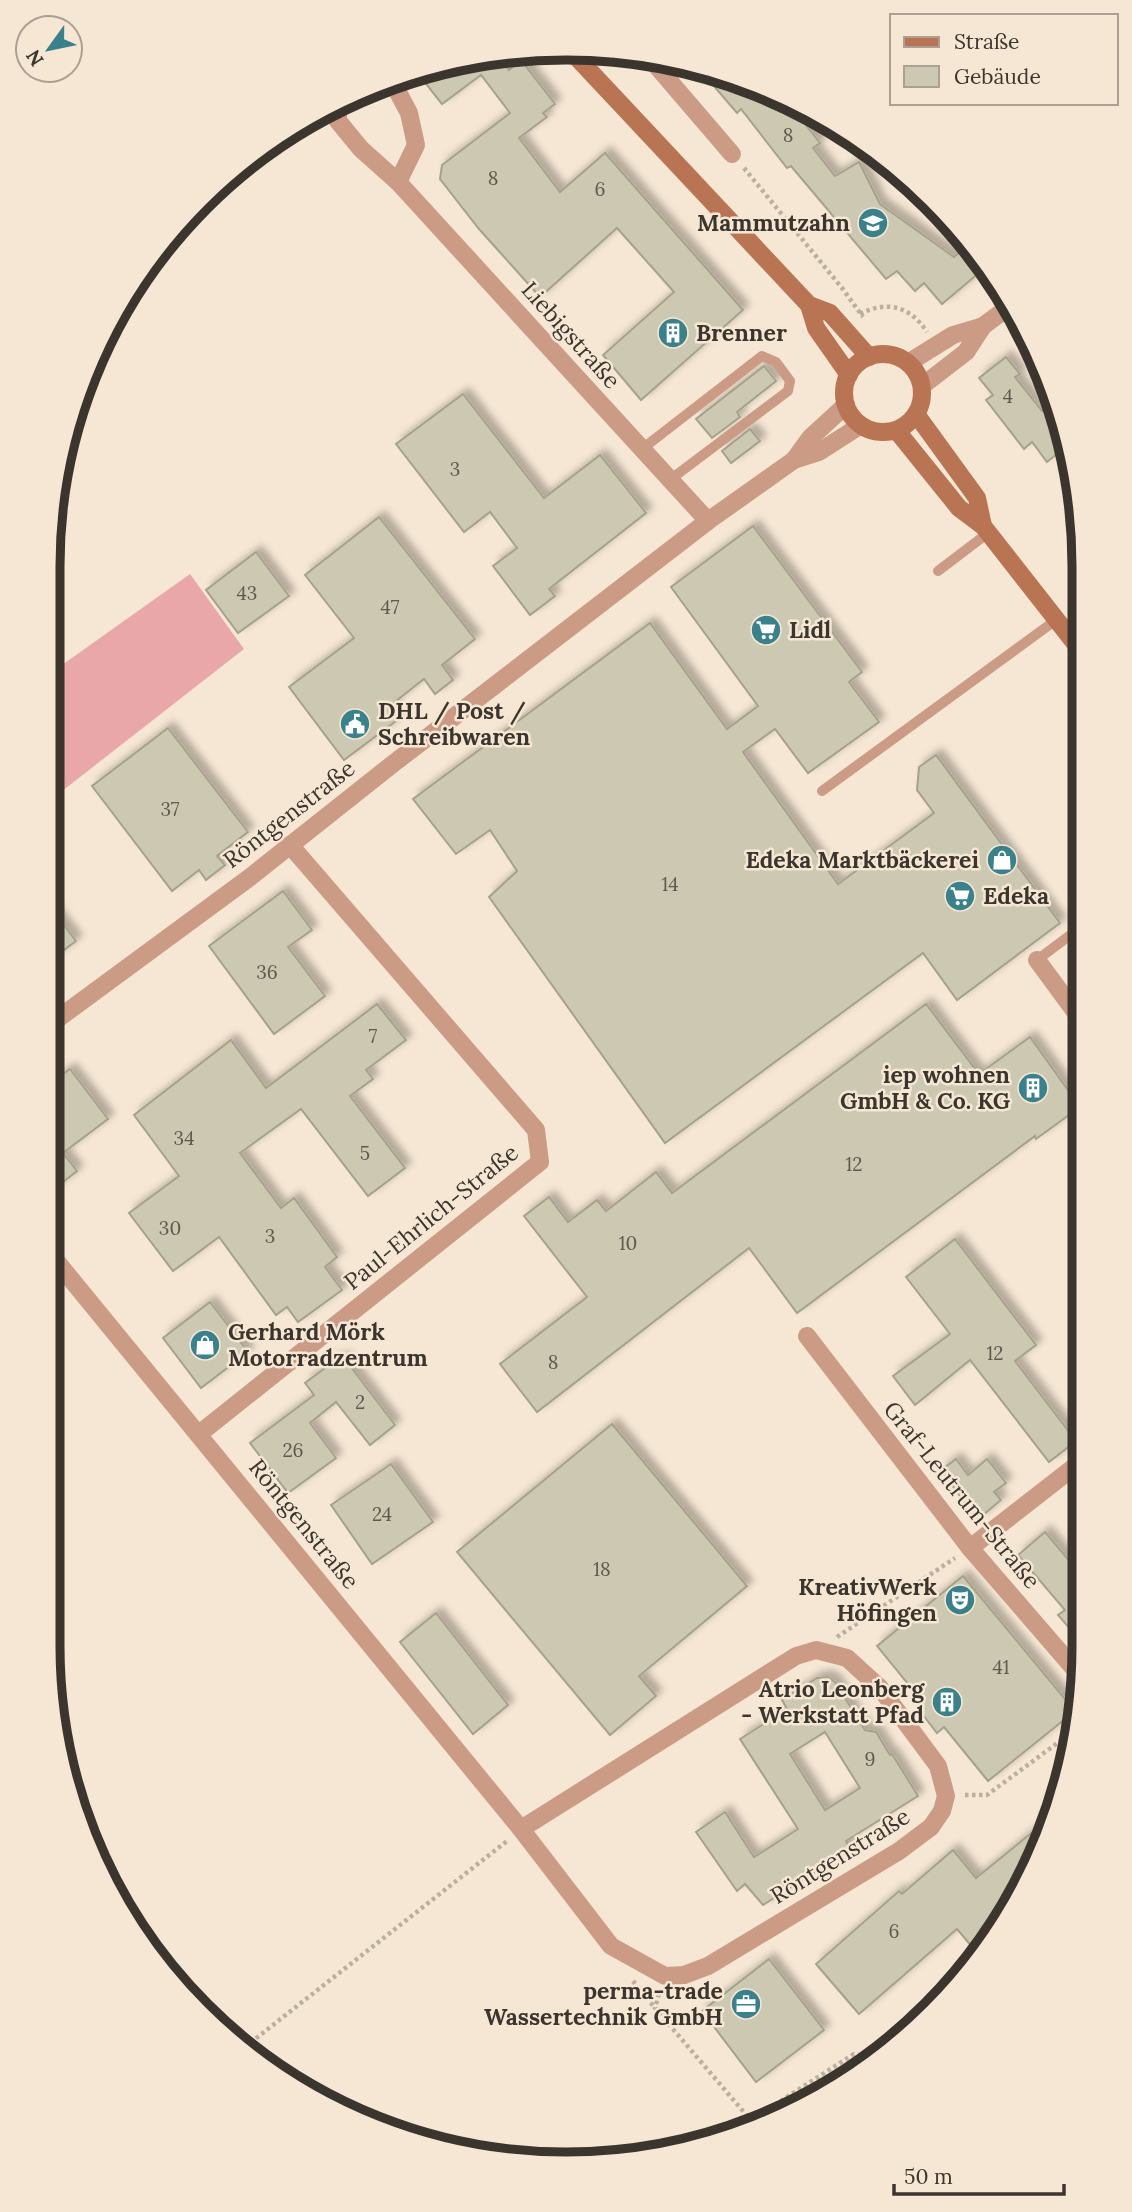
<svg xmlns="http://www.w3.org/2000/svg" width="1132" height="2212" font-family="Lora,serif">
<defs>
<filter id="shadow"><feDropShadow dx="6" dy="-6" stdDeviation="3.5" flood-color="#0004"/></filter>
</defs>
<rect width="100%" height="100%" fill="#f6e7d4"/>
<path fill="#eaa7a9" d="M190,574L244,649L48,802V675Z"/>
<g fill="#ccc8b2" stroke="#a5a28c" stroke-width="2" fill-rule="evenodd" filter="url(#shadow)">
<path d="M511,51L501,59L509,70L521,60L555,104L543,113L547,117L519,138L560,192L605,153L743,310L641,400L603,355L674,292L617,228L540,297L479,229L440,179L442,165L510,113L481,75L442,104L416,71L498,52Z"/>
<path d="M695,64L783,96L820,143L813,148L835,176L859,162L880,204L954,257L971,243L987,266L942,304L924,283L915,291L897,271L886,279L791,166L787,168L741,109L737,113Z"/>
<path d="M1006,357L1020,374L1015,377L1042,411L1043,409L1055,424L1060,421L1066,446L1047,462L1032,442L1024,449L986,400L993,395L979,378Z"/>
<path d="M764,366L776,381L737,412L740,417L712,438L696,419Z"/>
<path d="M463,394L544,498L600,455L646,513L549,589L555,596L530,615L493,566L517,548L490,512L464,532L396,444Z"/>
<path d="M750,429L760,441L731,463L722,451Z"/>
<path d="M379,517L475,639L442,665L453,680L435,694L424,679L391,705L400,718L344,760L289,687L354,638L305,575Z"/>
<path d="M753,526L862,672L849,682L879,722L808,773L775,729L743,752L838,884L934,813L917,790L919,767L936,755L1060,923L957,1000L923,953L665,1143L489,897L517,871L490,830L456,854L413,799L650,623L727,729L758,706L671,587Z"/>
<path d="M256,552L289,596L238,633L206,590Z"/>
<path d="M168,728L248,832L217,856L225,865L206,880L199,870L172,891L92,786Z"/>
<path d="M283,891L312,930L288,947L325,996L274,1034L209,946Z"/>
<path d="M48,904L76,941L48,962Z"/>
<path d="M377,1004L406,1040L366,1070L373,1079L350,1096L405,1168L368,1196L301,1109L240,1153L281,1208L294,1198L337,1257L325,1267L342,1290L298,1322L287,1307L276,1315L219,1237L173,1271L129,1213L179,1176L134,1115L231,1040L266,1088Z"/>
<path d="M926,1004L979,1074L1030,1037L1080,1107L1036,1139L1035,1136L797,1313L749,1248L537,1412L500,1364L587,1297L524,1216L549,1197L568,1222L597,1200L606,1211L656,1172L672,1193Z"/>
<path d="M70,1069L108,1119L63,1153L77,1171L48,1194V1085Z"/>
<path d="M955,1239L1036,1345L1015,1361L1076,1441L1049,1462L970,1360L915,1405L893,1376L950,1334L906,1277Z"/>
<path d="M210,1302L248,1352L201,1388L163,1338Z"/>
<path d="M344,1358L395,1425L370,1445L336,1402L310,1423L336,1458L288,1493L250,1443L314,1395L305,1383L337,1359L339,1361Z"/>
<path d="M612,1424L747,1586L639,1676L656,1696L610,1735L457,1552Z"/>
<path d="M956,1459L968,1475L987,1459L1006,1483L994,1492L1001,1500L977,1520L941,1470Z"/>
<path d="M391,1464L433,1522L372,1564L331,1505Z"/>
<path d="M1045,1532L1083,1577L1084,1645L1058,1615L1065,1610L1018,1555Z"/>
<path d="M963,1576L1075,1711L988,1781L944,1727L937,1733L916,1706L922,1701L877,1646Z"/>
<path d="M436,1613L508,1705L473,1734L400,1642Z"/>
<path d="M828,1677L835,1682L865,1730L876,1732L890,1755L892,1754L918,1796L846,1841L851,1849L763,1905L745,1884L737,1891L696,1832L725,1812L754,1857L798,1829L740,1739L787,1709L782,1700L817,1678ZM825,1732L860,1788L825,1810L790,1754Z"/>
<path d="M1035,1830L1044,1841L1031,1875L987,1937L973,1948L957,1929L859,2014L816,1964L899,1891L902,1894L953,1850L976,1878Z"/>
<path d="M769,1959L824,2030L756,2082L702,2011Z"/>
</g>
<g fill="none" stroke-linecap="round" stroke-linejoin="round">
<g stroke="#bbafa0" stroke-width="4.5" stroke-dasharray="3.5 3.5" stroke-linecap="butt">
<path d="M744,168L842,288L863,317"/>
<path d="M860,314C887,300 910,306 927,332"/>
<path d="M837,1637L955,1558"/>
<path d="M965,1795H987L1075,1730"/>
<path d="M633,1981L655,2008"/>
<path d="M659,1994L655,2008L754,2124"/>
<path d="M245,2047L507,1841"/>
<path d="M751,2120L854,2054L871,2057"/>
</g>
<g stroke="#cb9b86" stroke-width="10">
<path d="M642,449L762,356L776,362L790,381L788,391L671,479"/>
<path d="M938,571L988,533"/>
<path d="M822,791L1056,620"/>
<path d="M1037,960L1081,927"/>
</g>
<g stroke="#cb9b86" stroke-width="18">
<path d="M648,56L732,154"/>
<path d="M391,79L409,113L416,145L398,182"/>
<path d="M338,103V121L361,149L398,182L708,521"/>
<path d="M908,363L953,335L983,326"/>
<path d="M922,386L966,352L983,326L1010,306"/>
<path d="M794,460L810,438L846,405"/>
<path d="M1037,960L1082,1021"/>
<path d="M48,1026L249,878L394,763L708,521L794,460L819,452L861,425"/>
<path d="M48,1251L521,1829L611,1946L665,1976L684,1975L708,1966L899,1851L931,1827L942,1811L946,1796L938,1766L880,1688L847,1658L816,1650L796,1656L521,1829"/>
<path d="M807,1336L970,1548L1084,1680"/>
<path d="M199,1434L540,1162L536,1130L290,845"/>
<path d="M970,1548L1083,1460"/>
</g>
<g stroke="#b97454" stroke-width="18">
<path d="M569,49L809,305L830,313L869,357"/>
<path d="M809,305L816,328L849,375"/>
<circle cx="883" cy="393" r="39"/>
<path d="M916,414L977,498L983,526"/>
<path d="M897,431L959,508L983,526L1081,651"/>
</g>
</g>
<defs>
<g id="school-disc" transform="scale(1.575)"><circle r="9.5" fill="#3a818c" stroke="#f6e7d4"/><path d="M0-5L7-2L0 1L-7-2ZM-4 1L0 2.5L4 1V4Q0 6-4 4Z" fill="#fff"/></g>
<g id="building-disc" transform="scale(1.575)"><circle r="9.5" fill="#3a818c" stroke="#f6e7d4"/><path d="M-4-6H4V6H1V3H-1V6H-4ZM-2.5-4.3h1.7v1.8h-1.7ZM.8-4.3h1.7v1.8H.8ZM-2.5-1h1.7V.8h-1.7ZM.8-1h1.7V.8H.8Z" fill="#fff"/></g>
<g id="supermarket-disc" transform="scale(1.575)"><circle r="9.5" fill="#3a818c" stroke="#f6e7d4"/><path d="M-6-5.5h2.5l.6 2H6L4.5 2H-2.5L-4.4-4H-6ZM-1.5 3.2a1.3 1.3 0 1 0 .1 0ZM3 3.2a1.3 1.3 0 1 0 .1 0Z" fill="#fff"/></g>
<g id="civic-disc" transform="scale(1.575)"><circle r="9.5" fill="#3a818c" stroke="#f6e7d4"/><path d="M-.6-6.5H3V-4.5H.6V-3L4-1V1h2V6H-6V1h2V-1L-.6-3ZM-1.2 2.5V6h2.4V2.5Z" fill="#fff"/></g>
<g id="shop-disc" transform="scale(1.575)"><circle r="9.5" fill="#3a818c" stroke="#f6e7d4"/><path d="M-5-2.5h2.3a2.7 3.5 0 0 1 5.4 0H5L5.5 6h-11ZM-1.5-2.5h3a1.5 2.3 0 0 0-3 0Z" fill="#fff"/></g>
<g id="theatre-disc" transform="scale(1.575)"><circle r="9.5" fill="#3a818c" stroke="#f6e7d4"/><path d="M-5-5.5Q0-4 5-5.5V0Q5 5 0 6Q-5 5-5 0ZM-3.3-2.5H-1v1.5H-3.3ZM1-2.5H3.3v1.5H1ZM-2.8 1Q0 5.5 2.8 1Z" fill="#fff"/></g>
<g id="office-disc" transform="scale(1.575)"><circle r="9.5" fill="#3a818c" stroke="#f6e7d4"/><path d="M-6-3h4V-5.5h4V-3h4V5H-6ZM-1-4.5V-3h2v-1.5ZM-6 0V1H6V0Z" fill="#fff"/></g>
</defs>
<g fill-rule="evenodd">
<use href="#school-disc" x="873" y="223"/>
<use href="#building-disc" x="673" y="333"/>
<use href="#supermarket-disc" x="766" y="630"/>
<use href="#civic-disc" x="355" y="724"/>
<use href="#shop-disc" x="1002" y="860"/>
<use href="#supermarket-disc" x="960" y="896"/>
<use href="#building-disc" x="1033" y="1088"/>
<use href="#shop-disc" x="205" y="1345"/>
<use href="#theatre-disc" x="960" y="1600"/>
<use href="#building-disc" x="947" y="1702"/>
<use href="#office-disc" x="746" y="2004"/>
</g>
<g text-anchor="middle" stroke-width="5" stroke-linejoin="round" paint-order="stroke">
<g font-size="19" fill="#5f5a4f">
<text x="788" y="142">8</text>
<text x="493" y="185">8</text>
<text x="600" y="196">6</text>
<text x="1008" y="403">4</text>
<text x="455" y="476">3</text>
<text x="247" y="600">43</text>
<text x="390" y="614">47</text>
<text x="170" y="816">37</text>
<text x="670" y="891">14</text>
<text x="267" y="979">36</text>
<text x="373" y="1043">7</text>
<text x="184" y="1145">34</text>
<text x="365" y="1160">5</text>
<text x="854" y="1171">12</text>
<text x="170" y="1235">30</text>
<text x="270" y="1243">3</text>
<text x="628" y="1250">10</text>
<text x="995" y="1360">12</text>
<text x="553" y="1369">8</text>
<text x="360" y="1409">2</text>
<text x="293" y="1457">26</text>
<text x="382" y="1521">24</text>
<text x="602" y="1576">18</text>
<text x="1001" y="1674">41</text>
<text x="870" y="1766">9</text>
<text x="894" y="1938">6</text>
</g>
<g font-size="23" font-weight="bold" fill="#3b352e" stroke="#f6e7d4" text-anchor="end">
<text x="850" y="231">Mammutzahn</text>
<text x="696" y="341" text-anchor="start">Brenner</text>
<text x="789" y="638" text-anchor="start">Lidl</text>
<text x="378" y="719" text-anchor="start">DHL / Post /<tspan x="378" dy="26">Schreibwaren</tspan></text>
<text x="979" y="868">Edeka Marktbäckerei</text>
<text x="983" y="904" text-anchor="start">Edeka</text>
<text x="1010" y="1083">iep wohnen<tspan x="1010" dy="26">GmbH &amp; Co. KG</tspan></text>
<text x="228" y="1340" text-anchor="start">Gerhard Mörk<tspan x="228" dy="26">Motorradzentrum</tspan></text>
<text x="937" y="1595">KreativWerk<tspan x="937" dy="26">Höfingen</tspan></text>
<text x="924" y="1697">Atrio Leonberg<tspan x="924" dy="26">- Werkstatt Pfad</tspan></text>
<text x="723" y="1999">perma-trade<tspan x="723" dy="26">Wassertechnik GmbH</tspan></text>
</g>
<g font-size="23" fill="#3b352e" stroke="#f6e7d4">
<text transform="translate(571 335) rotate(48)" y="8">Liebigstraße</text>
<text transform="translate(289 814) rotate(-38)" y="8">Röntgenstraße</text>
<text transform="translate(431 1217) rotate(-39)" y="8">Paul-Ehrlich-Straße</text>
<text transform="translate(962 1495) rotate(51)" y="8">Graf-Leutrum-Straße</text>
<text transform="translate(304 1524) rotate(51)" y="8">Röntgenstraße</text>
<text transform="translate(840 1856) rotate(-32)" y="8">Röntgenstraße</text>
</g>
</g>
<path d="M0 0H1132V2212H0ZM566 60H566A506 506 0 0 1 1072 566V1646A506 506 0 0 1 566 2152H566A506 506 0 0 1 60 1646V566A506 506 0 0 1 566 60Z" fill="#f6e7d4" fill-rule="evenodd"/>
<path fill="none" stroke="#3b352e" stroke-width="9" d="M566 60H566A506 506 0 0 1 1072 566V1646A506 506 0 0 1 566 2152H566A506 506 0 0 1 60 1646V566A506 506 0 0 1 566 60Z"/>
<rect x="890" y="14" width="228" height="91" fill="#f6e7d4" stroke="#aba092" stroke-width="2"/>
<rect x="904" y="37" width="35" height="10" fill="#b97454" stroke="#aba092" stroke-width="2"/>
<text x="954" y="49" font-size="21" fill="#3b352e">Straße</text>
<rect x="904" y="66" width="35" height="21" fill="#ccc8b2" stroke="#aba092" stroke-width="2"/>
<text x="954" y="84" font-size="21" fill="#3b352e">Gebäude</text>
<g transform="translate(49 49) rotate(237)"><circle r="33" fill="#f6e7d4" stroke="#aba092" stroke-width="2"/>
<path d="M0-5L12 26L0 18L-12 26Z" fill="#3a818c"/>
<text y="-10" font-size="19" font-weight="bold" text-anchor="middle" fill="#3b352e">N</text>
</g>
<path d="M894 2184v10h170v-10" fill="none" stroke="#3b352e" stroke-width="3.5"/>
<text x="904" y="2184" font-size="21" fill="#3b352e" stroke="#f6e7d4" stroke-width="5" paint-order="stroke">50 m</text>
</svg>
